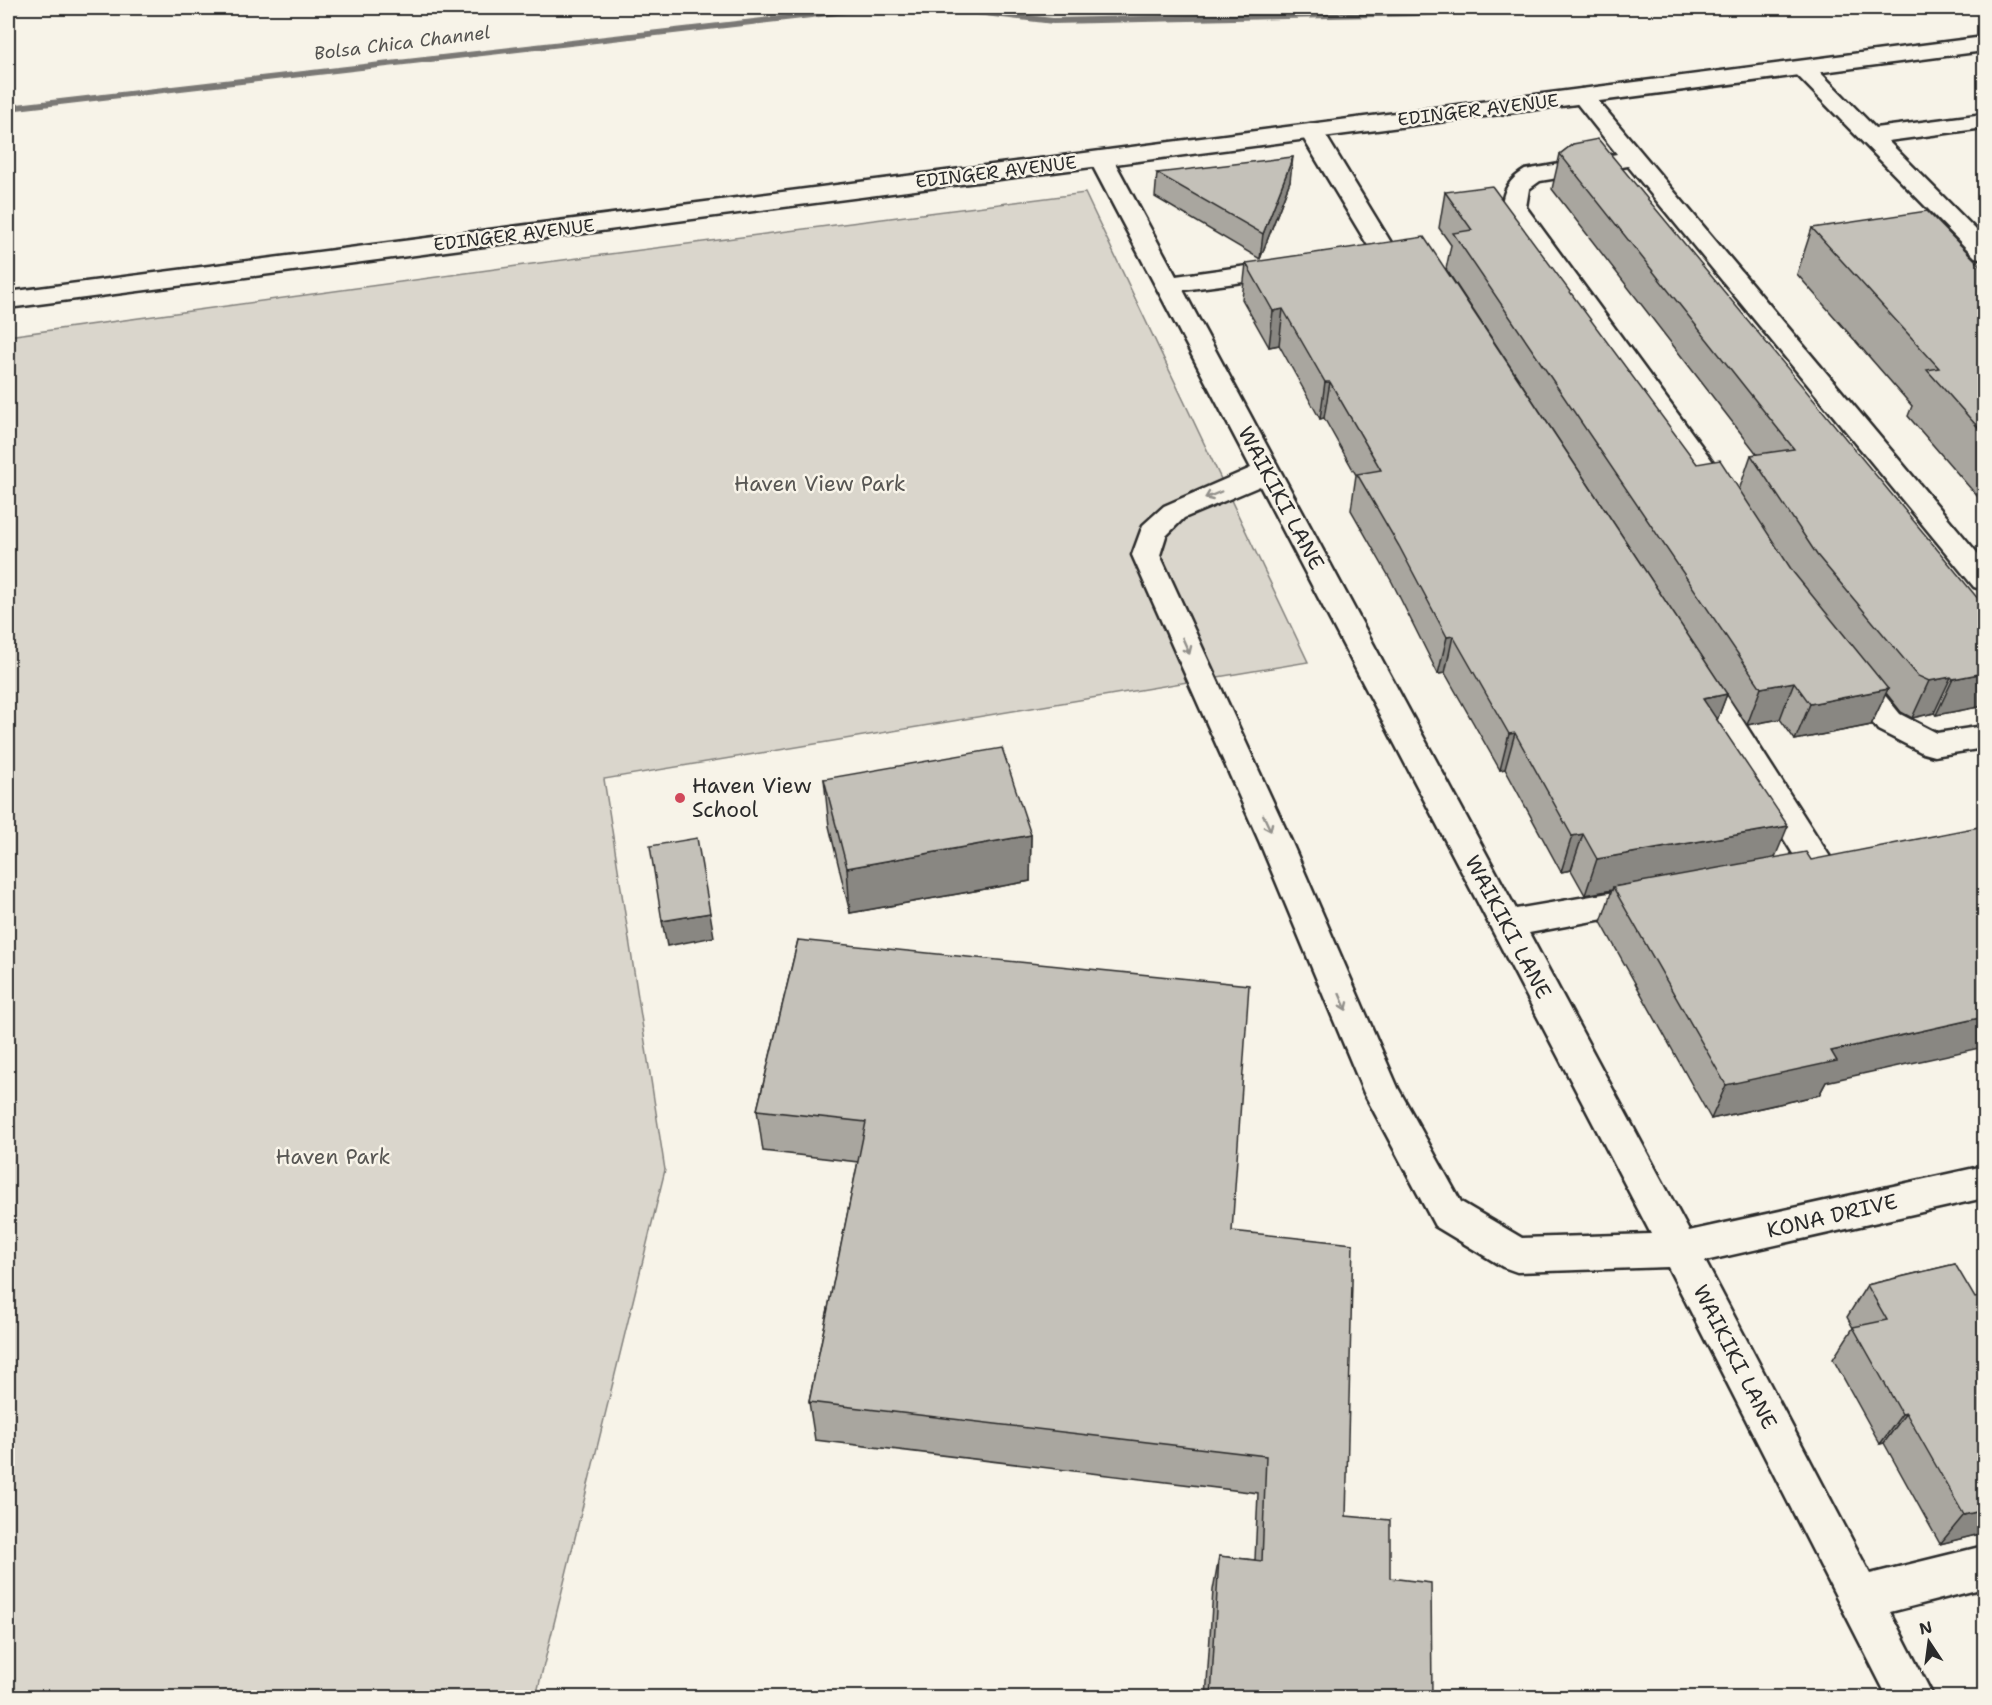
<svg xmlns="http://www.w3.org/2000/svg" width="1992" height="1705" font-family="'Shantell Sans',sans-serif">
<rect width="100%" height="100%" fill="#f7f3e8"/>
<filter id="ink" filterUnits="userSpaceOnUse"><feTurbulence type="fractalNoise" baseFrequency=".0167" numOctaves="2"/><feDisplacementMap in="SourceGraphic" scale="12" xChannelSelector="R" yChannelSelector="G"/><feConvolveMatrix kernelMatrix="1 2 1 2 8 2 1 2 1" color-interpolation-filters="sRGB"/></filter>
<g filter="url(#ink)">
<path fill="#dad6cc" stroke="#82807c" stroke-width="1.5" d="M1085,193L1308,662L604,779L665,1170L536,1697H8V336L524,265Z"/>
<g fill="none" stroke-linecap="round" stroke-linejoin="round">
<g fill="#7a7874" fill-rule="evenodd">
<path d="M848,8H877L872,11L8,111V105Z"/>
<path d="M937,8H965L1053,18L1512,8L1507,11L1422,16L1053,24L942,11Z"/>
</g>
<g stroke="#2b2b2b" stroke-width="5">
<g id="minor">
<path d="M1803,61L1811,63L1875,128L1984,114V128L1888,141L1984,238V259L1975,257L1795,73L1792,68L1795,63Z"/>
<path d="M1582,89L1590,91L1984,561V590L1974,587L1628,166L1540,181L1529,189L1526,207L1741,500L1737,506L1727,509L1717,506L1502,207C1503,189 1510,179 1525,170L1617,154L1571,96L1574,91Z"/>
<path d="M1311,124L1319,126L1323,131L1398,254L1395,259L1355,265L1346,263L1343,258L1346,253L1370,249L1299,131L1303,126Z"/>
<path d="M1101,152L1109,154L1113,159L1176,276L1289,260L1298,263L1302,268L1298,273L1289,276L1183,290L1516,909L1650,886L1662,890L1667,899L1662,908L1529,933L1689,1231L1984,1166V1198L1705,1261L1870,1574L1984,1546V1588L1890,1612L1934,1698H1888L1668,1267L1517,1272L1503,1267L1435,1226L1364,1093L1260,843L1132,555L1143,525L1164,506L1251,468L1089,159L1093,154ZM1260,486L1651,1234L1522,1238L1461,1202L1398,1088L1292,843L1160,555L1166,536L1184,518Z"/>
<path d="M1696,662L1707,665L1832,860L1837,869L1832,878L1820,882L1808,878L1681,673L1685,665Z"/>
<path d="M1850,663L1861,666L1900,714L1937,733L1984,726V748L1934,756L1923,753L1878,730L1835,674L1839,666Z"/>
</g>
</g>
<g stroke="#2b2b2b" stroke-width="5">
<path id="major" d="M1984,37V51L8,308V292Z"/>
</g>
<path stroke="#2b2b2b" stroke-width="3" stroke-dasharray="4.5 3" stroke-linecap="butt" d="M8,11L36,8"/>
<use href="#minor" fill="#f7f3e8" fill-rule="evenodd"/>
<use href="#major" fill="#f7f3e8" fill-rule="evenodd"/>
</g>
<g fill="#a9a69f" stroke="#2b2b2b" stroke-width="1.5">
<path d="M1573,144L1984,706L1936,715L1934,713L1912,718L1901,712L1886,693L1871,725L1795,740L1780,719L1747,725L1446,269L1451,245L1439,228L1445,192L1697,464L1739,490L1751,455L1757,454L1552,189L1560,154Z"/>
<path d="M1157,173L1290,181L1260,259L1155,197Z"/>
<path d="M1812,228L1984,269V504L1908,416L1912,406L1797,274Z"/>
<path d="M1246,263L1727,694L1717,720L1775,858L1826,1082L1819,1095L1711,1119L1601,922L1612,890L1585,895L1571,870L1561,872L1505,769L1500,770L1445,673L1438,674L1392,582L1351,510L1356,475L1324,418L1320,419L1279,345L1269,347L1242,299Z"/>
<path d="M824,779L1031,835L1030,881L850,913L829,826Z"/>
<path d="M798,940L1232,1231L1346,1516L1390,1578L1432,1698H1206L1213,1590L1219,1556L1255,1560L1258,1493L815,1440L809,1402L858,1162L763,1151L757,1110Z"/>
<path d="M1955,1264L1984,1533L1940,1544L1884,1443L1880,1444L1833,1359L1853,1328L1847,1317L1867,1285Z"/>
</g>
<g fill="#898782" stroke="#2b2b2b" stroke-width="1.5">
<path d="M1293,157L1290,181L1260,259L1263,234Z"/>
<path d="M1283,309L1279,345L1269,347L1273,311Z"/>
<path d="M1325,382H1330L1324,418L1320,419Z"/>
<path d="M1453,636L1445,673L1438,674L1447,637Z"/>
<path d="M1984,673V706L1936,715L1953,679Z"/>
<path d="M1951,677L1934,713L1912,718L1929,681Z"/>
<path d="M1794,682L1780,719L1747,725L1761,688Z"/>
<path d="M1888,689L1871,725L1795,740L1810,704Z"/>
<path d="M1727,694L1713,731L1703,699Z"/>
<path d="M1515,733L1505,769L1500,770L1509,734Z"/>
<path d="M1788,826L1773,862L1613,887L1612,890L1585,895L1597,859Z"/>
<path d="M1583,834L1571,870L1561,872L1572,836Z"/>
<path d="M1031,835L1030,881L850,913L847,868Z"/>
<path d="M710,913L714,937L667,946L662,921Z"/>
<path d="M1984,1017V1047L1826,1082L1819,1095L1711,1119L1726,1085L1831,1051Z"/>
<path d="M1906,1413L1884,1443L1880,1444L1902,1414Z"/>
<path d="M1984,1510V1533L1940,1544L1964,1515Z"/>
</g>
<g fill="#c4c1b9" stroke="#2b2b2b" stroke-width="1.5">
<path d="M1598,139L1984,606V673L1953,679L1951,677L1929,681L1918,676L1817,555L1751,455L1794,449L1560,154L1573,144Z"/>
<path d="M1293,157L1263,234L1157,173Z"/>
<path d="M1492,186L1697,464L1720,460L1793,572L1888,689L1810,704L1794,682L1761,688L1453,233L1472,230L1445,192Z"/>
<path d="M1927,211L1984,269V434L1927,370L1939,368L1812,228Z"/>
<path d="M1424,237L1727,694L1703,699L1788,826L1597,859L1583,834L1572,836L1515,733L1509,734L1453,636L1447,637L1399,546L1357,474L1381,470L1330,382H1325L1283,309L1273,311L1246,263Z"/>
<path d="M1002,748L1031,835L847,868L824,779Z"/>
<path d="M1984,826V1017L1831,1051L1837,1061L1726,1085L1613,887L1806,852L1811,860Z"/>
<path d="M697,838L710,913L662,921L650,846Z"/>
<path d="M798,940L1249,985L1232,1231L1353,1244L1346,1516L1390,1520V1578L1431,1583L1432,1698H1211L1219,1556L1262,1561L1266,1456L809,1402L866,1122L757,1110Z"/>
<path d="M1955,1264L1975,1298L1984,1296V1510L1964,1515L1906,1413L1902,1414L1853,1327L1887,1320L1867,1285Z"/>
</g>
<defs><path id="oneway-shaft" d="M-6 0H5M1.5-3L5.5 0L1.5 3" fill="none" stroke-width="1.6" stroke-linecap="round" stroke-linejoin="round" transform="scale(1.5)"/></defs>
<g stroke="#918f8a">
<use href="#oneway-shaft" transform="translate(1213 495) rotate(157)"/>
<use href="#oneway-shaft" transform="translate(1186 646) rotate(66)"/>
<use href="#oneway-shaft" transform="translate(1267 823) rotate(65)"/>
<use href="#oneway-shaft" transform="translate(1343 1002) rotate(67)"/>
</g>
</g>
<circle fill="#d1495b" stroke="#f7f3e8" stroke-width="2" cx="680" cy="798" r="6"/>
<g text-anchor="middle" stroke-width="5" stroke-linejoin="round" paint-order="stroke">
<g font-size="18" font-style="italic" fill="#53524f" stroke="#f7f3e8">
<text transform="translate(402 43) rotate(-7)" y="6">Bolsa Chica Channel</text>
</g>
<g font-size="18" fill="#2b2b2b" stroke="#f7f3e8">
<text transform="translate(1478 110) rotate(-7)" y="6">EDINGER AVENUE</text>
<text transform="translate(996 172) rotate(-7)" y="6">EDINGER AVENUE</text>
<text transform="translate(514 235) rotate(-7)" y="6">EDINGER AVENUE</text>
</g>
<g font-size="21" fill="#575653" stroke="#f7f3e8">
<text x="820" y="491">Haven View Park</text>
<text x="333" y="1164">Haven Park</text>
</g>
<g font-size="21" fill="#2b2b2b" stroke="#f7f3e8">
<text transform="translate(1281 498) rotate(62)" y="7">WAIKIKI LANE</text>
<text transform="translate(1508 927) rotate(62)" y="7">WAIKIKI LANE</text>
<text transform="translate(1832 1216) rotate(-13)" y="7">KONA DRIVE</text>
<text transform="translate(1735 1357) rotate(63)" y="7">WAIKIKI LANE</text>
</g>
<g font-size="21" fill="#2b2b2b" stroke="#f7f3e8" text-anchor="start">
<text x="692" y="793">Haven View<tspan x="692" dy="24">School</tspan></text>
</g>
</g>
<rect width="1992" height="1705" fill="none" stroke="#f7f3e8" stroke-width="30"/>
<rect x="15" y="15" width="1962" height="1675" fill="none" stroke="#2b2b2b" stroke-width="2" filter="url(#ink)"/>
<g transform="translate(1929 1642) rotate(347)" stroke="#f7f3e8" stroke-width="4.5" paint-order="stroke">
<path d="M0-4.5L10 22L0 15L-10 22Z" fill="#2b2b2b"/>
<text y="-9" font-size="16" font-weight="bold" text-anchor="middle" fill="#2b2b2b">N</text>
</g>
</svg>
